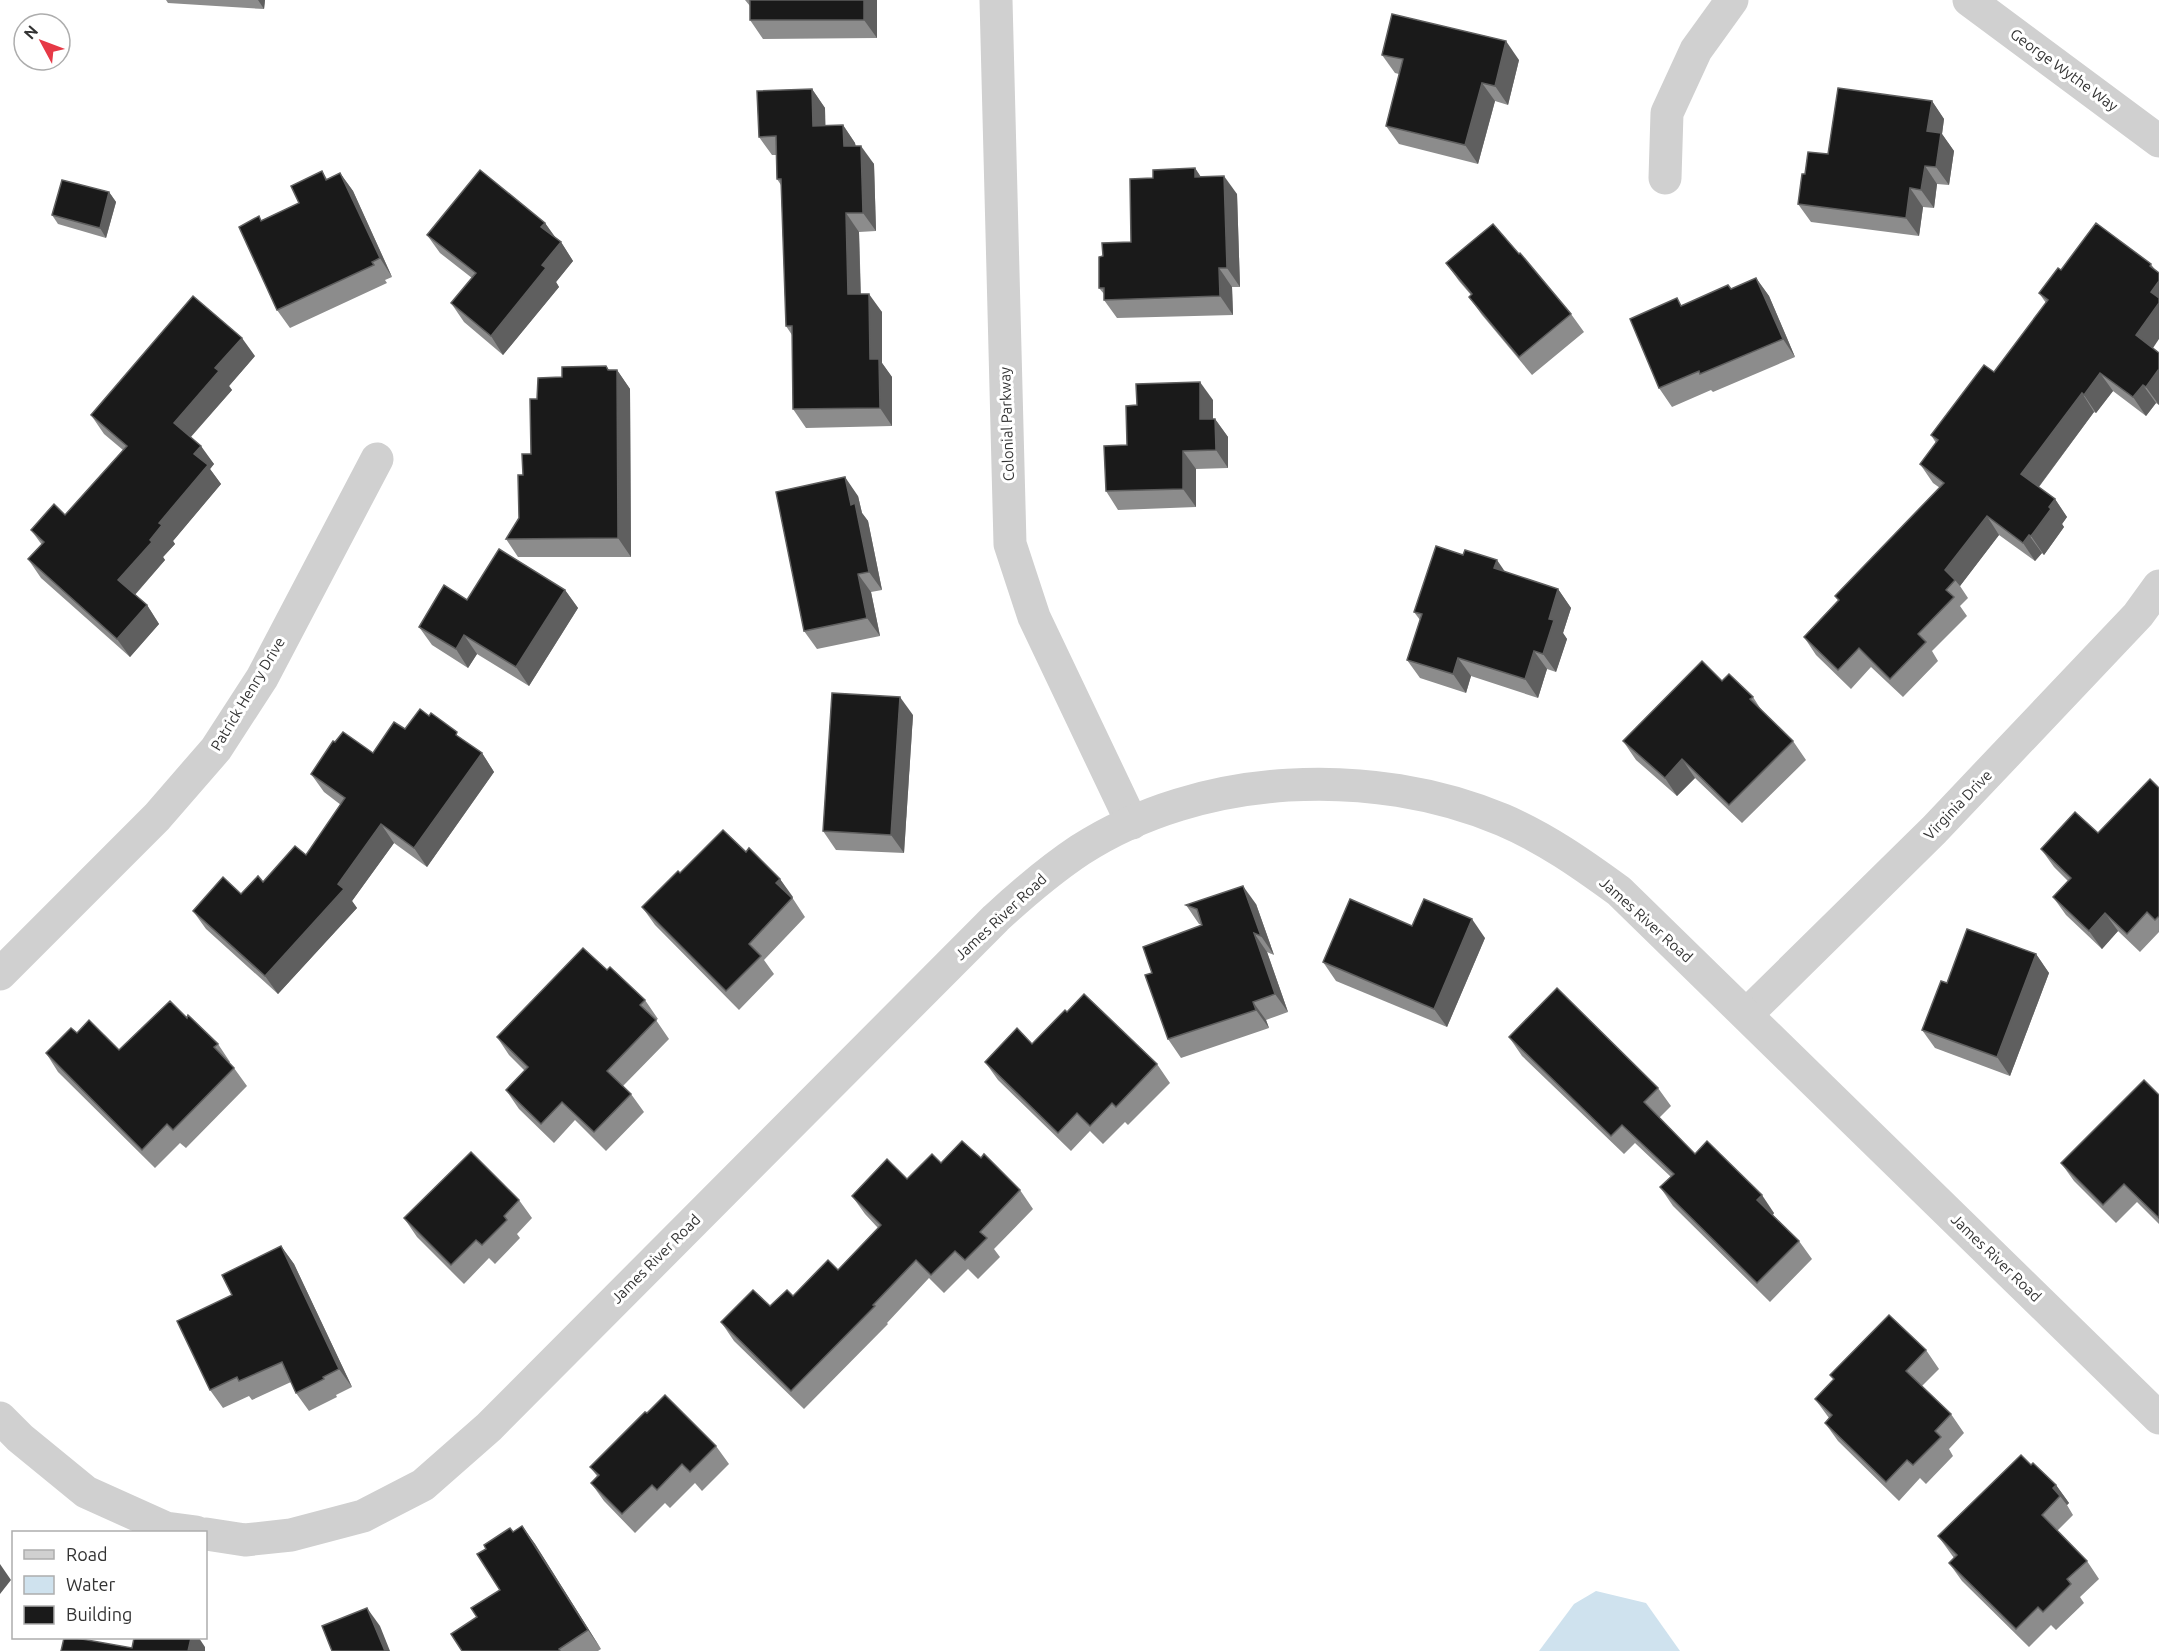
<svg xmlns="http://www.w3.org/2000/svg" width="2159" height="1651" font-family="Ubuntu,sans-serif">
<rect width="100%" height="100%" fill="#fff"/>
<path fill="#cfe2ee" d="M1596,1591L1646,1603L1680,1651H1539L1574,1604Z"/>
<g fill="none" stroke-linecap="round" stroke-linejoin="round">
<g stroke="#d0d0d0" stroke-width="33">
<path d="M996,0L1010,544L1034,617L1132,823"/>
<path d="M1969,0L2159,141"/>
<path d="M1665,178L1667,113L1696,50L1732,0"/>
<path d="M0,974L157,817L216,749L262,678L377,459"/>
<path d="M1747,1014L1934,830L2138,615L2159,586"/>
<path d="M0,1418L20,1438L86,1492L166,1528L196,1532"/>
<path d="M206,1534L245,1540L291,1535L363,1516L423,1485L489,1427L996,918C1022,894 1050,870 1080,850C1201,772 1372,765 1503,820C1545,838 1582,864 1619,891L2159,1418"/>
</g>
</g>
<g fill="#8c8c8c">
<path d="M166,0H265L264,9L168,3Z"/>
<path d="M745,0H877V38L763,39L750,20V6Z"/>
<path d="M1382,55L1519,60L1508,105L1495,101L1478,164L1399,144L1386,126L1399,74L1395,73Z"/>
<path d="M812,89L825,108V125H843L855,143L856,146L874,164L876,231L859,232L861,294L882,312V363L892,377V426L806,428L793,409L792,335L786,326L781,185L777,179L776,155H772L759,137Z"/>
<path d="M1932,101L1944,119L1942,134L1954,151L1949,185L1937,184L1934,208L1923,207L1919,236L1811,222L1798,204L1828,154Z"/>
<path d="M1195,168L1201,177L1237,194L1240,287H1232L1233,315L1117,318L1104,300V294L1099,288L1103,256L1131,242L1153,178Z"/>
<path d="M322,171L327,179L340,173L353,191L392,277L385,280L387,283L290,328L277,310L262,220L299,203Z"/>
<path d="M109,192L116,202L106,238L58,224L52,215Z"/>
<path d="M545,223L556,239L561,242L573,261L556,282L559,287L503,355L464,322L451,303L472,278L440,253L427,235Z"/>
<path d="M1519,254L1571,314L1584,332L1532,375L1482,315L1469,297L1471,295L1459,281L1446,263Z"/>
<path d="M2151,264L2155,270L2153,348L2159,405L2156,403L2146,416L2113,391L2096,413L2094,412L2039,487L2055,499L2067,517L2062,524L2064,527L2044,555L2042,553L2035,561L1999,535L1960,586L1968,598L1960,606L1967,616L1932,651L1938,661L1903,697L1871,667L1851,689L1816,655L1804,637L1838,600L1835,596L1940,488L1933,483L1920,464L1936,443L1931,435L1994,372L2046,303L2039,293L2061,270Z"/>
<path d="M1756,278L1769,296L1795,357L1713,392L1711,390L1672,407L1659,388L1682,305L1731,289Z"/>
<path d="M255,356L229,386L232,390L191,437L214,464L210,469L221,484L173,541L175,544L163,557L165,560L135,595L147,605L159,624L130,657L41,578L28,559L42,545L31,530L65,515L123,450L104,434L91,415Z"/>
<path d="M606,366L609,370H617L630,389L631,557H518L506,539L519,518L523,475L531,454L537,399L562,377Z"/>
<path d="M1213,400V419H1215L1228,437V468L1196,469V507L1118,510L1106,491Z"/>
<path d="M858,496L862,513L868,521L882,590L871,592L880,636L817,649L804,631Z"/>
<path d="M1505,572L1558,589L1571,608L1563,633L1567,639L1556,672L1547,669L1538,698L1471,676L1466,693L1420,678L1407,660L1420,620L1414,612Z"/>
<path d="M565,590L578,608L529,686L477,654L468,668L432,645L419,627L467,600Z"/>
<path d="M1722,681L1753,697L1762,711L1793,741L1806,760L1742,823L1695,778L1677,796L1636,760L1623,741Z"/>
<path d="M913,715L904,853L836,850L823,831Z"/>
<path d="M405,729L463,740L482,753L494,772L427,867L394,843L352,901L357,908L278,994L206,929L193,911L241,894L263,882L306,855L341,805L324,792L311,774L335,742L373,753Z"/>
<path d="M2159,788V932L2140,952L2118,931L2102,949L2066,915L2053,897L2068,881L2054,867L2041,849L2098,833Z"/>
<path d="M746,852L780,879L805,917L764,960L774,974L739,1010L655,925L642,907L680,873Z"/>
<path d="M1256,904L1274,955L1267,952L1288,1012L1266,1020L1269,1028L1181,1058L1168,1039L1152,973L1202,925L1199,924L1186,905Z"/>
<path d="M1412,926L1485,938L1447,1027L1336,981L1323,962Z"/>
<path d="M2036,954L2049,973L2010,1076L1935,1048L1922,1030L1947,983Z"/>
<path d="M607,970L645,1000L658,1019L656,1020L669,1039L623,1086L631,1094L644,1112L606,1151L575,1120L554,1143L519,1109L506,1090L525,1071L509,1055L497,1037Z"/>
<path d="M1067,1012L1157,1064L1170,1083L1128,1125L1125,1122L1103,1144L1090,1131L1071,1151L998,1080L985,1062L1032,1044Z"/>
<path d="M187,1018L218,1044L230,1062L229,1063L234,1068L247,1086L186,1148L180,1143L155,1168L58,1072L46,1053L77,1033L119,1050Z"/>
<path d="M1509,1037L1658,1088L1671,1106L1659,1118L1695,1154L1774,1213L1773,1215L1799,1241L1812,1259L1770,1302L1673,1206L1660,1187L1671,1177L1635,1143L1624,1154L1522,1056Z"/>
<path d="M2159,1095V1224L2137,1202L2116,1223L2074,1181L2061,1163Z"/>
<path d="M981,1158L1020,1190L1033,1209L994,1249L1000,1257L978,1279L968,1269L944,1293L929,1278L887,1323L888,1324L804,1409L734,1341L721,1322L770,1306L793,1296L838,1270L878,1228L865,1214L852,1196L907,1179L941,1163Z"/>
<path d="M519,1200L532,1218L517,1234L520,1238L495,1264L489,1258L464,1284L417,1237L404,1218Z"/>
<path d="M281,1246L294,1264L352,1387L336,1395L337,1397L309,1411L296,1393L291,1382L252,1400L249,1396L223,1408L210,1390L232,1295Z"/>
<path d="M1926,1350L1939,1369L1922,1386L1951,1414L1964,1433L1949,1449L1953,1456L1926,1484L1920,1478L1899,1501L1838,1441L1825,1423L1829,1418L1815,1399L1834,1379L1830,1375Z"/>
<path d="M647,1413L716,1446L729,1464L702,1491L695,1483L670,1508L665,1503L635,1533L604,1501L591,1483L597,1476L590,1467Z"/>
<path d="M2031,1465L2056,1485L2069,1503L2067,1505L2073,1515L2057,1531L2087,1561L2099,1579L2080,1597L2084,1603L2056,1630L2051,1625L2029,1647L1962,1581L1949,1563L1954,1558L1938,1536Z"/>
<path d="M522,1526L535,1544L601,1649L598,1651H462L500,1590L513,1532Z"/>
</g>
<g fill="#5f5f5f">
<path d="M258,0H265L264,9Z"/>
<path d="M864,0H877V38L864,20Z"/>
<path d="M1506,41L1519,60L1508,105L1495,86Z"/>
<path d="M1482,83L1495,101L1478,164L1465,145Z"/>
<path d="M812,89L825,108L826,144L813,126Z"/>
<path d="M1932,101L1944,119L1942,134L1954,151L1949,185L1936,167L1927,131Z"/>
<path d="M843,125L855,143L857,165L844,146Z"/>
<path d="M861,146L874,164L876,231L863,213Z"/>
<path d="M1925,166L1937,184L1934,208L1921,190Z"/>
<path d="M1195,168L1207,187L1195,177Z"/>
<path d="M340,173L353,191L392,277L380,258Z"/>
<path d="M1224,176L1237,194L1240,287L1227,268Z"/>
<path d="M1910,188L1923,207L1919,236L1906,218Z"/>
<path d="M109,192L116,202L106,238L100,228Z"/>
<path d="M846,213L859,232L861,313L848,294Z"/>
<path d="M545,223L558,241L541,227Z"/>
<path d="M561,242L573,261L556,282L559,287L503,355L491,336L542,265Z"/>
<path d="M1219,268L1232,287L1233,315L1220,296Z"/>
<path d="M1756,278L1769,296L1795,357L1783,339Z"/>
<path d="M2159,281V339L2149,354L2136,335L2151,292Z"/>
<path d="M869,294L882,312V363L892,377V426L880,408L870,359Z"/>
<path d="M242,338L255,356L229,386L232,390L187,441L174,423L215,368Z"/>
<path d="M606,366L617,382V370L630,389L631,557L618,538Z"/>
<path d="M2159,369V405L2146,387Z"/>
<path d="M2100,373L2113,391L2096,413L2084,395Z"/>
<path d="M1200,382L1213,400V437L1200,419Z"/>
<path d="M2143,385L2156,403L2146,416L2133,397Z"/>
<path d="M2082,393L2094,412L2034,493L2021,474Z"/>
<path d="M1215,419L1228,437V468L1216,450Z"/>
<path d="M201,446L214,464L210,469L221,484L173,541L175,544L163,557L165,560L131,599L118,580L150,540L194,454Z"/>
<path d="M1183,451L1196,469V507L1183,489Z"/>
<path d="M845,477L858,496L862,513L868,521L882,590L869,572L851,505Z"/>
<path d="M2055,499L2067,517L2062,524L2064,527L2044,555L2031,536L2049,507Z"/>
<path d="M1987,516L1999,535L1960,586L1955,580L1945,570Z"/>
<path d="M2029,535L2042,553L2035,561L2023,543Z"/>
<path d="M1497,560L1510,579L1494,568Z"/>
<path d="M858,574L871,592L880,636L867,618Z"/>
<path d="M1558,589L1571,608L1563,633L1567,639L1556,672L1543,654L1549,619Z"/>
<path d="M565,590L578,608L529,686L516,667Z"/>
<path d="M147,605L159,624L130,657L117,639Z"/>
<path d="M464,635L477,654L468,668L456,649Z"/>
<path d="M1534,651L1547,669L1538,698L1525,679Z"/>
<path d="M1458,658L1471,676L1466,693L1453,674Z"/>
<path d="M900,697L913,715L904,853L891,835Z"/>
<path d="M482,753L494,772L427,867L414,848Z"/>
<path d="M1682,759L1695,778L1677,796L1665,778Z"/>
<path d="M381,824L394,843L352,901L357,908L278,994L265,976L338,884Z"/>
<path d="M780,879L793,897L789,902L776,883Z"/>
<path d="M1243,886L1256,904L1274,955L1261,936Z"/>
<path d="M2105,913L2118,931L2102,949L2089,931Z"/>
<path d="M1472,919L1485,938L1447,1027L1434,1009Z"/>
<path d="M1254,933L1267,952L1288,1012L1275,994Z"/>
<path d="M2036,954L2049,973L2010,1076L1997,1057Z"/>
<path d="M1253,1002L1266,1020L1269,1028L1256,1010Z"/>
<path d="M1762,1195L1774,1213L1770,1218L1757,1200Z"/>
<path d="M281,1246L294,1264L352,1387L339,1369Z"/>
<path d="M2056,1485L2069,1503L2067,1505L2060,1496L2053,1488Z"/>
<path d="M522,1526L535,1544L601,1649L588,1630Z"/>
<path d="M0,1564L11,1580L0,1594Z"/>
<path d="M367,1608L380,1626L390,1651H385Z"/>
<path d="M191,1638H199L205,1647V1651H188Z"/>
</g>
<g fill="#1a1a1a" stroke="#5f5f5f" stroke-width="1.5">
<rect x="750" y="0" width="114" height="20"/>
<path d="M1392,14L1506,41L1495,86L1482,83L1465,145L1386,126L1403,59L1382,55Z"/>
<path d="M1838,88L1932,101L1927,131L1941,133L1936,167L1925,166L1921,190L1910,188L1906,218L1798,204L1802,174H1805L1808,152L1828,154Z"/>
<path d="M812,89L813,126L843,125L844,146H861L863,213H846L848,294H869L870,359H879L880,408L793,409L792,326H786L781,179H777L776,136L759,137L757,91Z"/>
<path d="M1195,168V177L1224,176L1227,268H1219L1220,296L1104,300V288H1099V257L1103,256L1102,243L1131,242L1130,179L1153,178V170Z"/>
<path d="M480,170L545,223L541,227L561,242L542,265L546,268L491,336L451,303L476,273L427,235Z"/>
<path d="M322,171L326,180L340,173L380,258L372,262L374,265L277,310L239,227L259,216L261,221L299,203L291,186Z"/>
<path d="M62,180L109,192L100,228L52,215Z"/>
<path d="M2096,223L2151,264L2150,266L2159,273V281L2151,292L2159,298V303L2136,335L2159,353V369L2146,387L2143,385L2133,397L2100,373L2084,395L2082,393L2021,474L2055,499L2049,507L2051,509L2031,536L2029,535L2023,543L1987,516L1945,570L1955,580L1946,590L1954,597L1918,634L1926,642L1890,679L1859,648L1838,670L1804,637L1839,600L1835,596L1944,483L1920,464L1938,440L1931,435L1984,365L1994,372L2048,300L2039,293L2058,268L2061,270Z"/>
<path d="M1493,224L1519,254L1520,253L1571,314L1519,357L1469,297L1472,294L1446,263Z"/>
<path d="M1756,278L1783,339L1700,374L1699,371L1659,388L1630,319L1677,298L1681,306L1728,285L1731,289Z"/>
<path d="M193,296L242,338L215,368L219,371L174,423L201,446L194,454L208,465L159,523L162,525L150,540L152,542L118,580L147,605L117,639L28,559L44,542L31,530L54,504L65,515L127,446L91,415Z"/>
<path d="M606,366L608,370H617L618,538L506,539L519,518L518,475H523L522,454H531L530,399H537L538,378L562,377V367Z"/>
<path d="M1200,382V419H1215L1216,450L1183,451V489L1106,491L1104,446L1127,445L1126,406L1137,405L1136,384Z"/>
<path d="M845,477L851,505L855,503L869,572L858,574L867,618L804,631L776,492Z"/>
<path d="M1436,546L1463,555L1465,550L1497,560L1494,568L1558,589L1549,619L1554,620L1543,654L1534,651L1525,679L1458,658L1453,674L1407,660L1422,614L1414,612Z"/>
<path d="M499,549L565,590L516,667L464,635L456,649L419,627L444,585L467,600Z"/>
<path d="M1702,661L1722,681L1729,674L1753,697L1750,699L1793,741L1729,805L1682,759L1665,778L1623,741Z"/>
<path d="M832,693L900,697L891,835L823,831Z"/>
<path d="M420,709L429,716L431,713L457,732L456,735L482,753L414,848L381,824L338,884L344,889L265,976L193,911L223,877L241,894L258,876L263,882L295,846L306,855L345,798L311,774L333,741L335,742L343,732L373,753L394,722L405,729Z"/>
<path d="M2150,779L2159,788V916L2155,920L2147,912L2127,934L2105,913L2089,931L2053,897L2071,878L2041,849L2075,812L2098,833Z"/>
<path d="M723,830L746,852L749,848L780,879L776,883L792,898L749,944L761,956L726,991L642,907L678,871L680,873Z"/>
<path d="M1243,886L1261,936L1254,933L1275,994L1253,1002L1256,1010L1168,1039L1145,975L1152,973L1143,947L1202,925L1197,909L1186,905Z"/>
<path d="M1350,899L1412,926L1424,899L1472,919L1434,1009L1323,962Z"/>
<path d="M1967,929L2036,954L1997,1057L1922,1030L1941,981L1947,983Z"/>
<path d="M583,948L607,970L610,967L645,1000L640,1005L656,1020L607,1071L631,1094L594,1132L562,1102L541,1124L506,1090L528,1067L497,1037Z"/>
<path d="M1557,988L1658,1088L1644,1102L1695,1154L1707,1141L1762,1195L1757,1200L1799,1241L1757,1283L1660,1187L1674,1174L1622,1125L1611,1136L1509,1037Z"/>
<path d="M1084,994L1157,1064L1116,1107L1112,1103L1090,1126L1077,1113L1058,1133L985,1062L1017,1028L1032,1044L1065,1010L1067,1012Z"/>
<path d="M170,1001L187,1018L188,1015L218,1044L214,1047L234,1068L173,1130L167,1124L142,1150L46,1053L71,1028L77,1033L89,1020L119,1050Z"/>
<path d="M2144,1080L2159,1095V1218L2124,1184L2103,1205L2061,1163Z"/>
<path d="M962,1141L981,1158L984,1154L1020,1190L980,1232L987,1238L965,1260L955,1251L931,1275L916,1260L873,1305L875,1306L791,1391L721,1322L753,1290L770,1306L787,1290L793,1296L828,1260L838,1270L881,1225L852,1196L887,1159L907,1179L932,1154L941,1163Z"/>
<path d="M471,1152L519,1200L504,1216L507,1220L482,1245L476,1240L451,1265L404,1218Z"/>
<path d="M281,1246L339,1369L323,1377L324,1379L296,1393L282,1362L239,1381L237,1377L210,1390L177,1321L232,1295L222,1275Z"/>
<path d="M1889,1315L1926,1350L1906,1371L1951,1414L1935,1431L1941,1437L1913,1465L1907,1460L1886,1482L1825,1423L1832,1415L1815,1399L1834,1379L1830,1375Z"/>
<path d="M665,1395L716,1446L690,1472L682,1464L657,1490L652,1485L622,1514L591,1483L599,1475L590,1467L645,1412L647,1413Z"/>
<path d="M2021,1455L2031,1465L2033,1463L2056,1485L2053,1488L2060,1496L2042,1515L2087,1561L2067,1579L2071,1584L2043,1612L2038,1607L2016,1629L1949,1563L1957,1555L1938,1536Z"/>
<path d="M522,1526L588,1630L559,1649L560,1651H462L451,1634L477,1617L471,1608L500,1590L477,1554L486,1549L484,1545L510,1528L513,1532Z"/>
<path d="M367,1608L385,1651H332L322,1626Z"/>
<path d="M64,1638H76L132,1648L134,1638H191L188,1651H61Z"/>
</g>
<g text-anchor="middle" stroke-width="6" stroke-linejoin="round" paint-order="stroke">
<g font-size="15" fill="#333" stroke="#fff">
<text transform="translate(2064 70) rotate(36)" y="5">George Wythe Way</text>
<text transform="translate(1007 424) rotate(-92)" y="5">Colonial Parkway</text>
<text transform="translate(248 694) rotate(-59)" y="5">Patrick Henry Drive</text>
<text transform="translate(1958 805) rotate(-46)" y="5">Virginia Drive</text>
<text transform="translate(1001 917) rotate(-43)" y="5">James River Road</text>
<text transform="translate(1646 920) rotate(42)" y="5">James River Road</text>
<text transform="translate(1996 1258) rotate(44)" y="5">James River Road</text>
<text transform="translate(656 1259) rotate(-45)" y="5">James River Road</text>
</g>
</g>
<rect x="12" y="1531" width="195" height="108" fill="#ffffff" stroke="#adadad" stroke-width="1.5"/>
<rect x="24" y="1550" width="30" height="9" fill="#d0d0d0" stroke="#adadad" stroke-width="1.5"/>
<text x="66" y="1561" font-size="18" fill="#333333">Road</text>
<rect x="24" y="1576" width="30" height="18" fill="#cfe2ee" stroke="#adadad" stroke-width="1.5"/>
<text x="66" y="1591" font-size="18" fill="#333333">Water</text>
<rect x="24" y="1606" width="30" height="18" fill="#1a1a1a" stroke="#adadad" stroke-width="1.5"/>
<text x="66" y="1621" font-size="18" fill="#333333">Building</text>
<g transform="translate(42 42) rotate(311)"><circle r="28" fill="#ffffff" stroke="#adadad" stroke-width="1.5"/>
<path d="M0-4.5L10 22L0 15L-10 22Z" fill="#e63946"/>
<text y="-9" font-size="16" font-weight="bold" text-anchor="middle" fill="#333333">N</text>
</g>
</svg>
